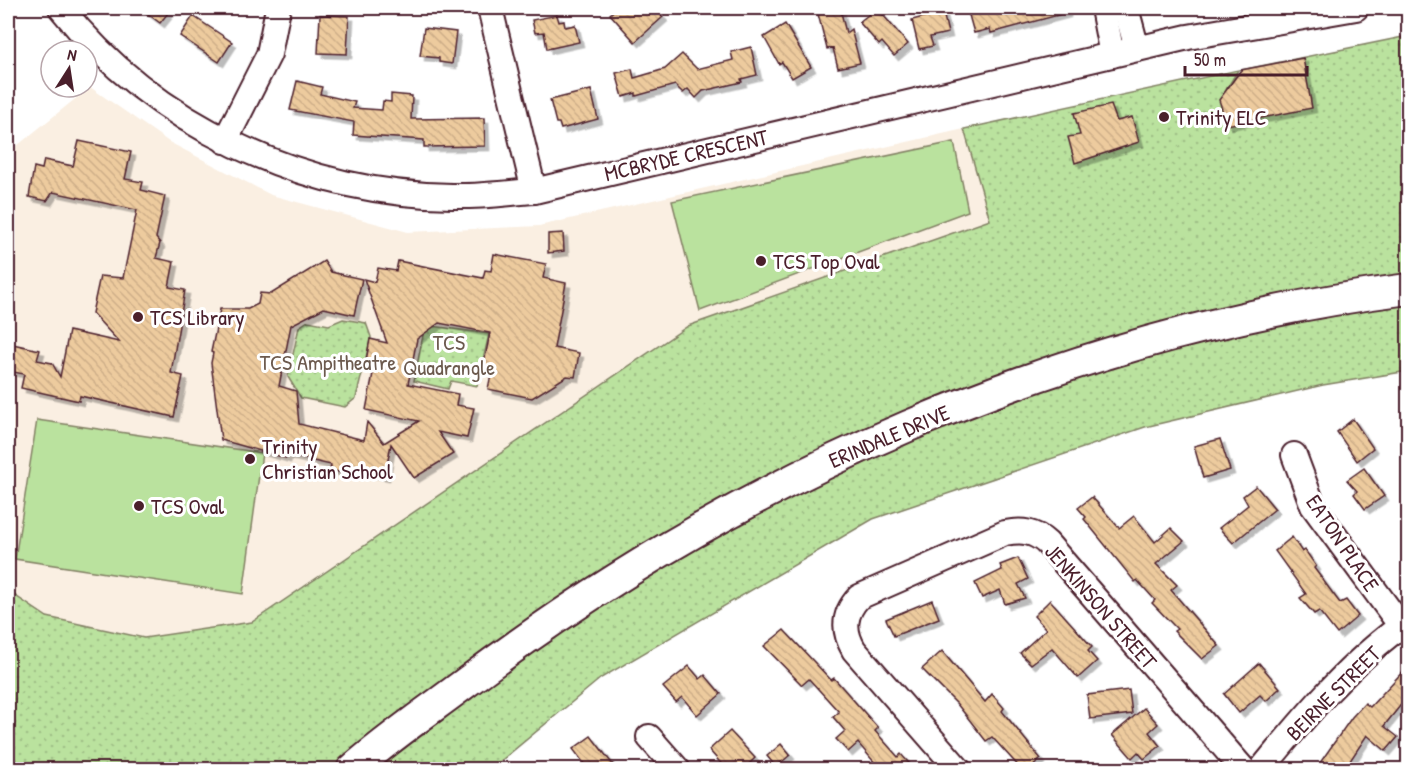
<svg xmlns="http://www.w3.org/2000/svg" width="1416" height="777" font-family="'Patrick Hand',sans-serif">
<defs>
<pattern id="green-dots" width="8" height="8" patternUnits="userSpaceOnUse" patternTransform="scale(1.5)"><rect width="8" height="8" fill="#bae29e"/><path d="M2 2h.1M6 6h.1" fill="none" stroke="#a1c188" stroke-width="1.8" stroke-linecap="round"/></pattern>
<pattern id="building-back-hatch" width="6" height="6" patternUnits="userSpaceOnUse" patternTransform="scale(1.5)"><rect width="6" height="6" fill="#edcb9e"/><path d="M-1 5l2 2M0 0l6 6M5-1l2 2" fill="none" stroke="#cdae88"/></pattern>
<filter id="shadow"><feDropShadow dx="4.5" dy="4.5" stdDeviation="0" flood-color="#0004"/></filter>
</defs>
<rect width="100%" height="100%" fill="#fff"/>
<filter id="ink" filterUnits="userSpaceOnUse"><feTurbulence type="fractalNoise" baseFrequency=".0167" numOctaves="2"/><feDisplacementMap in="SourceGraphic" scale="12" xChannelSelector="R" yChannelSelector="G"/><feConvolveMatrix kernelMatrix="1 2 1 2 8 2 1 2 1" color-interpolation-filters="sRGB"/></filter>
<g filter="url(#ink)">
<path fill="#faefe2" d="M90,87L169,142L271,195L408,232L539,226L964,129L990,220L688,326L252,622L144,638L47,617L8,591V153Z"/>
<g fill="url(#green-dots)" stroke="#828064" stroke-width="1.5">
<path d="M1408,36V371L1323,385L1145,427L873,519L601,678L491,769H8V591L47,617L144,638L252,622L688,326L990,220L964,129L1238,70L1226,90L1241,70Z"/>
<path d="M343,319L366,323L371,337L356,398L345,407L301,398L288,377L299,327L308,321L329,325Z"/>
<path d="M425,325L489,334L477,386L451,381L448,389L414,381Z"/>
</g>
<g fill="#bae29e" stroke="#828064" stroke-width="1.5">
<path d="M954,142L968,211L700,311L672,201Z"/>
<path d="M37,420L262,453L243,594L15,559Z"/>
</g>
<g fill="url(#building-back-hatch)" stroke="#4a1f2b" stroke-width="1.5" filter="url(#shadow)">
<path d="M140,8H172L160,23Z"/>
<path d="M617,8H654L663,17L635,42L610,14Z"/>
<path d="M840,8L846,33L851,29L860,63L838,68L833,48L827,49L818,14Z"/>
<path d="M877,8L908,44L894,56L882,42L879,45L859,22Z"/>
<path d="M967,8H988L990,11L1004,8H1066V13L991,33L990,29L974,33Z"/>
<path d="M943,12L948,33L930,37L933,46L919,49L912,20Z"/>
<path d="M320,15L349,16L347,54L318,53Z"/>
<path d="M557,15L559,22L564,21L565,27L575,25L579,42L547,49L544,32L535,33L532,20Z"/>
<path d="M193,16L232,42L219,62L180,36Z"/>
<path d="M785,24L811,67L792,78L782,62L779,64L764,37Z"/>
<path d="M424,28L456,32L452,64L439,62V58L420,56Z"/>
<path d="M751,47L757,75L741,79L742,82L703,91L696,98L688,89L683,93L675,85L636,96V93L623,97L616,73L632,69L634,78L665,69L682,54L697,69L733,60L731,52Z"/>
<path d="M1303,58L1312,108L1227,125L1219,100L1241,70Z"/>
<path d="M297,81L322,87L320,94L355,102L353,108L382,110L383,101L391,102V94L412,96L411,119L484,118L485,146L424,147V140L353,135L354,122L290,110Z"/>
<path d="M591,90L598,119L561,129L559,123H556L550,100Z"/>
<path d="M1111,105L1117,121L1132,117L1139,142L1075,163L1068,137L1080,135L1074,113Z"/>
<path d="M79,141L131,152L125,179L143,182L141,190L165,196L156,238L160,243L156,258L174,262L169,287L185,290L171,373L183,376L174,417L80,396L79,401L21,388L24,374L8,371V343L40,350L37,360L52,363L60,377L69,331L119,342L92,313L100,276L123,278L137,210L53,192L47,201L29,197L34,167L42,169L44,160L73,166Z"/>
<path d="M563,233L564,251L548,253V234Z"/>
<path d="M494,254L546,264L543,278L566,283L554,348L579,353L575,377L567,376L532,398L488,389L492,370L483,368L490,333L439,323L417,339L408,384L458,394L456,405L474,408L467,438L438,432L453,454L414,478L391,444L385,476L348,469L347,474L330,470L331,465L287,455L286,458L221,440L211,363L213,353L211,352L220,309H248L258,304L260,293L271,294L324,261L331,272L362,279L354,315L324,308L291,325L279,386L296,391L299,424L364,440L367,422L384,443L419,421L366,410L374,368L365,366L370,339L387,343L364,279L375,282L378,268L396,271L398,261L483,278L485,270L491,271Z"/>
<path d="M1353,419L1373,448L1357,461L1337,432Z"/>
<path d="M1220,439L1230,470L1203,478L1194,446Z"/>
<path d="M1364,468L1384,496L1365,509L1354,494L1357,491L1347,480Z"/>
<path d="M1256,486L1275,509L1233,543L1219,528L1248,505L1243,496Z"/>
<path d="M1092,497L1119,528L1134,516L1155,542L1171,528L1184,541L1156,564L1177,585L1171,590L1219,646L1202,659L1174,631L1177,629L1152,603L1155,600L1137,580L1135,582L1084,519L1086,517L1078,508Z"/>
<path d="M1292,537L1302,552L1305,550L1316,566L1314,568L1340,603L1346,600L1358,616L1337,634L1319,611L1314,614L1300,598L1306,594L1275,551Z"/>
<path d="M1018,558L1028,579L1018,584L1025,598L1005,604L1000,590L982,598L975,583L1002,570L1000,565Z"/>
<path d="M932,600L939,618L894,636L886,619Z"/>
<path d="M1050,600L1092,647L1088,651L1097,661L1078,678L1052,648L1031,664L1020,653L1046,629L1034,616Z"/>
<path d="M784,630L831,680L834,678L878,728L875,731L898,757L901,754L915,770H881L858,743L848,752L836,739L845,731L833,717L839,712L809,679L802,685L764,646Z"/>
<path d="M942,651L985,702L992,694L1004,708L1002,711L1041,759L1029,770H1022L992,737L986,741L957,704L922,669Z"/>
<path d="M1259,663L1280,688L1266,701L1260,695L1239,713L1224,694Z"/>
<path d="M689,666L700,679L705,675L721,694L697,715L682,697L676,702L663,687Z"/>
<path d="M1408,666V696L1384,726L1398,737L1386,751L1367,735L1344,770H1315L1352,717L1365,703L1370,707Z"/>
<path d="M1129,690L1132,714L1090,719L1087,695Z"/>
<path d="M1144,708L1158,724L1149,732L1160,746L1144,759L1138,752L1132,758L1112,735Z"/>
<path d="M730,731L755,758L743,770H727L709,750Z"/>
<path d="M591,736L617,770H589L573,749Z"/>
<path d="M781,744L790,755L776,767L767,756Z"/>
</g>
<g fill="none" stroke-linecap="round" stroke-linejoin="round">
<g stroke="#4a1f2b" stroke-width="28">
<g id="minor">
<path d="M61,8C154,125 303,194 452,196C479,197 507,193 534,191L1188,37L1356,8"/>
<path d="M490,8L534,191"/>
<path d="M1103,8L1112,55"/>
<path d="M1126,8L1137,49"/>
<path d="M225,141L269,54L278,8"/>
<path d="M1294,455L1313,506L1401,626"/>
<path d="M649,737L678,770"/>
<path d="M959,770L854,650C843,631 843,614 859,597L1005,533C1022,530 1034,531 1047,543L1244,770"/>
<path d="M1261,770C1305,716 1351,661 1408,621"/>
</g>
</g>
<g stroke="#4a1f2b" stroke-width="34">
<path id="major" d="M352,770C387,739 424,714 460,687C736,478 1063,333 1408,289"/>
</g>
<use href="#minor" stroke="#fff" stroke-width="24"/>
<use href="#major" stroke="#fff" stroke-width="30"/>
</g>
</g>
<g fill="#4a1f2b" stroke="#fff" stroke-width="2">
<circle cx="1164" cy="117" r="6"/>
<circle cx="761" cy="261" r="6"/>
<circle cx="138" cy="317" r="6"/>
<circle cx="250" cy="459" r="6"/>
<circle cx="139" cy="506" r="6"/>
</g>
<g text-anchor="middle" stroke-width="6" stroke-linejoin="round" paint-order="stroke">
<g font-size="22" fill="#4a1f2b" stroke="#fff" text-anchor="start">
<text x="1176" y="125">Trinity ELC</text>
<text x="773" y="269">TCS Top Oval</text>
<text x="150" y="325">TCS Library</text>
<text x="262" y="454">Trinity<tspan x="262" dy="25">Christian School</tspan></text>
<text x="151" y="514">TCS Oval</text>
</g>
<g font-size="22" fill="#4a1f2b" stroke="#fff">
<text transform="translate(686 155) rotate(-13)" y="8">MCBRYDE CRESCENT</text>
<text transform="translate(889 436) rotate(-23)" y="8">ERINDALE DRIVE</text>
<text transform="translate(1343 543) rotate(56)" y="8">EATON PLACE</text>
<text transform="translate(1101 606) rotate(49)" y="8">JENKINSON STREET</text>
<text transform="translate(1333 693) rotate(-45)" y="8">BEIRNE STREET</text>
</g>
<g font-size="22" fill="#6c5a4e" stroke="#fff">
<text x="449" y="350">TCS<tspan x="449" dy="25">Quadrangle</tspan></text>
<text x="328" y="370">TCS Ampitheatre</text>
</g>
</g>
<rect width="1416" height="777" fill="none" stroke="#fff" stroke-width="30"/>
<rect x="15" y="15" width="1386" height="747" fill="none" stroke="#4a1f2b" stroke-width="2" filter="url(#ink)"/>
<g transform="translate(69 69) rotate(12)"><circle r="28" fill="#ffffff" stroke="#b7a5aa" stroke-width="1.5"/>
<path d="M0-4.5L10 22L0 15L-10 22Z" fill="#4a1f2b"/>
<text y="-9" font-size="16" font-weight="bold" text-anchor="middle" fill="#4a1f2b">N</text>
</g>
<path d="M1185 66v9h122v-9" fill="none" stroke="#4a1f2b" stroke-width="3"/>
<text x="1194" y="66" font-size="18" fill="#4a1f2b" stroke="#ffffff" stroke-width="4.5" paint-order="stroke">50 m</text>
</svg>
